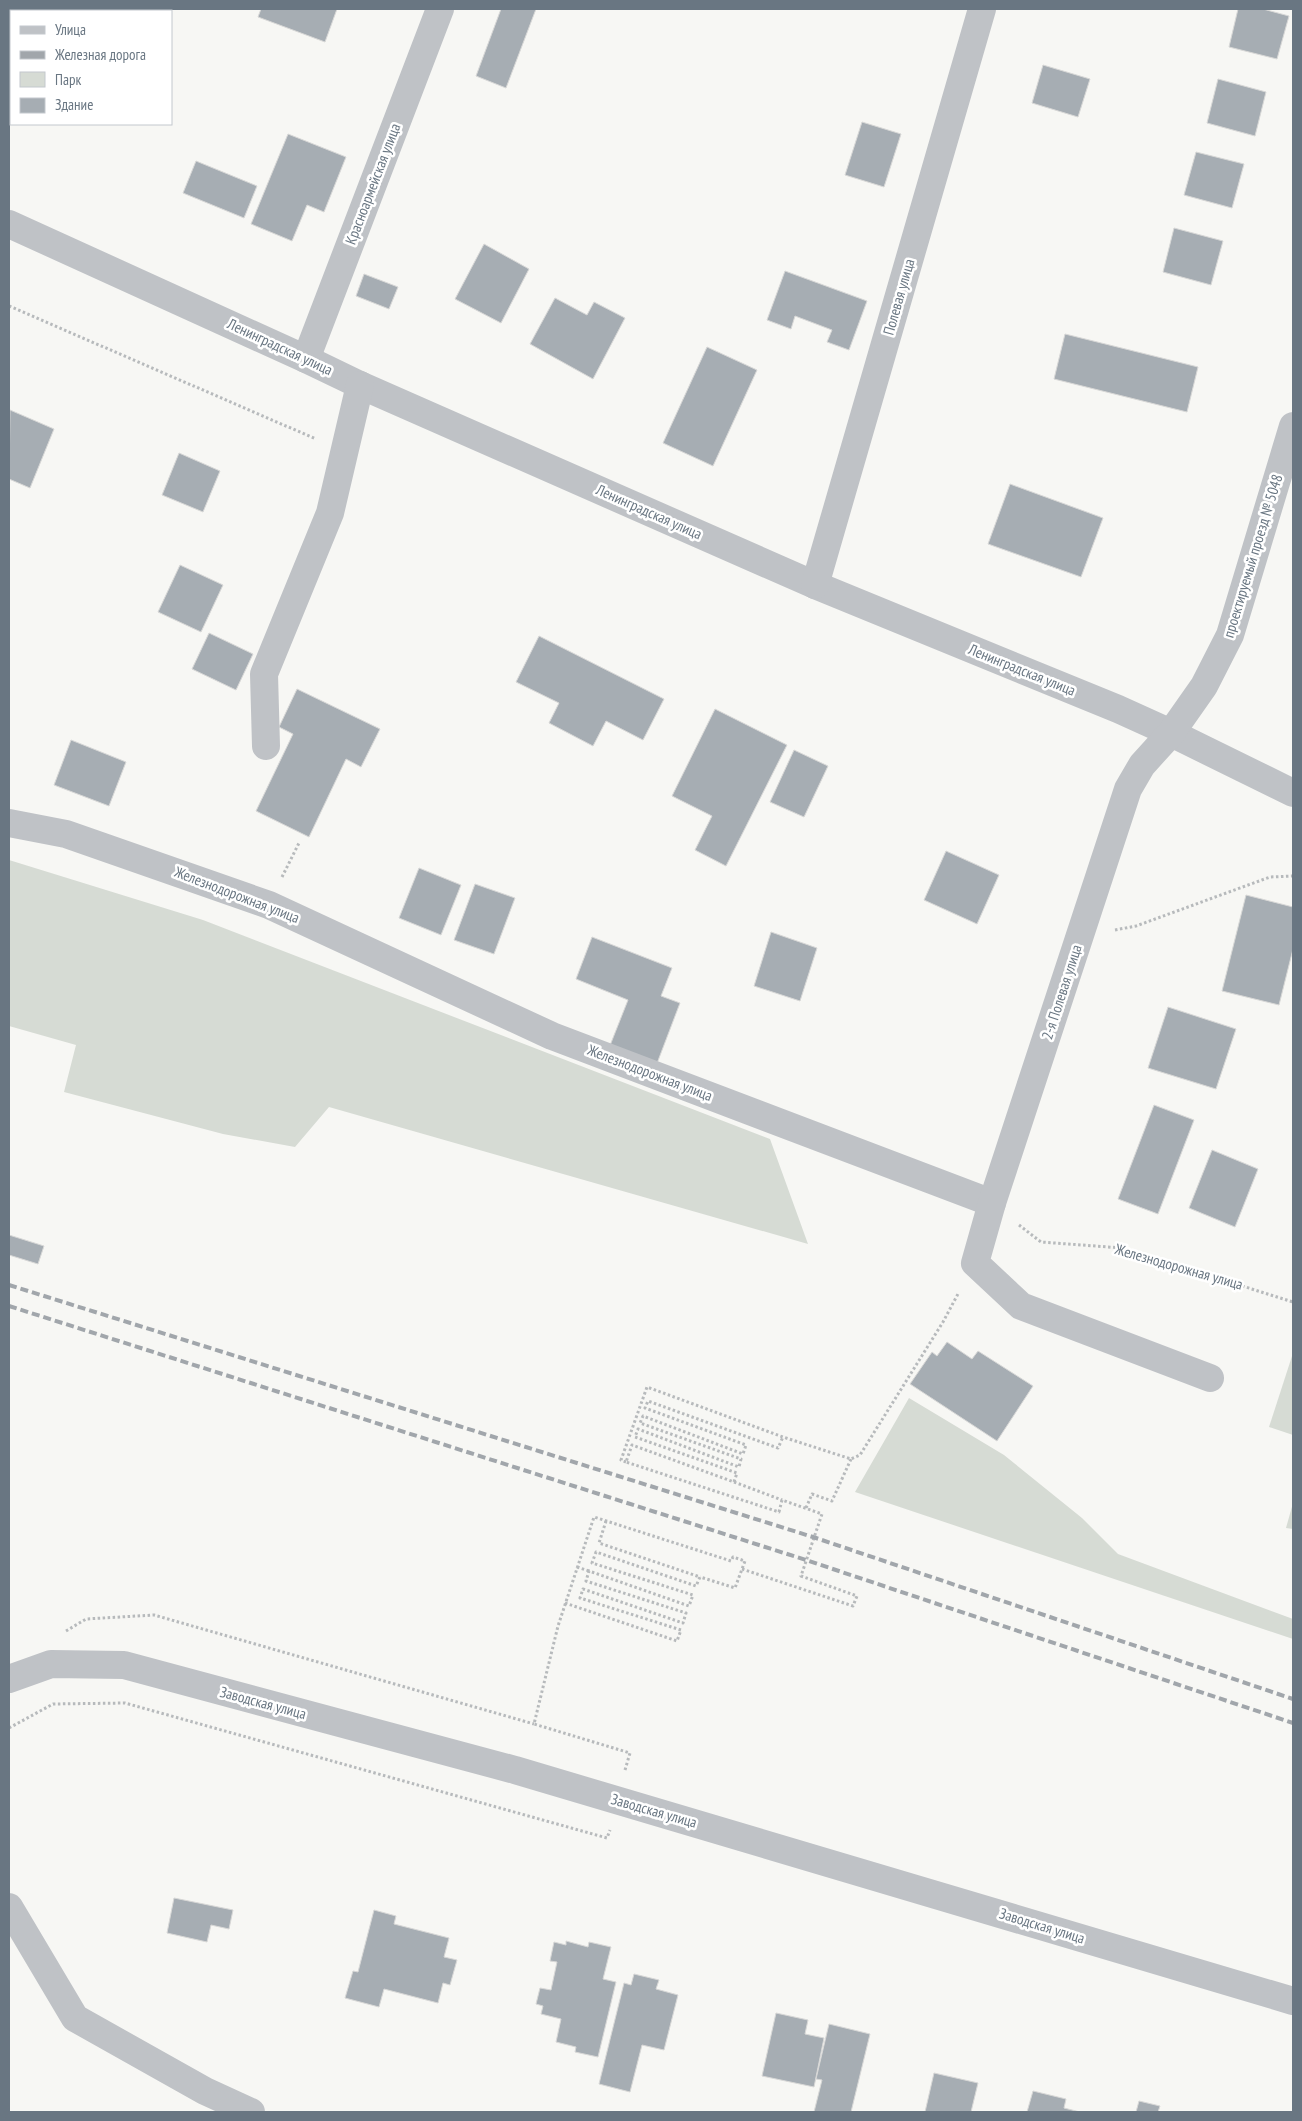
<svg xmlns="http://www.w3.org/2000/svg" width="1302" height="2121" viewBox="0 0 1302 2121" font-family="'PT Sans Narrow',sans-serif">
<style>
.green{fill:#d6dbd4}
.building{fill:#a6adb3;stroke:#d8d8d7}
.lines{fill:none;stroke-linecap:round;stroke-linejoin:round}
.path{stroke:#b7babc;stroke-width:3;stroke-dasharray:2.5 2.5;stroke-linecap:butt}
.minor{stroke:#bfc2c6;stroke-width:28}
.rail{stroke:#a1a6ab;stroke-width:4;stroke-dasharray:8 4;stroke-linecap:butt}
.labels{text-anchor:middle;stroke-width:5;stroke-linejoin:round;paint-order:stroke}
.street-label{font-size:15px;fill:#697682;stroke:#fff}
</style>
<rect width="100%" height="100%" fill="#f7f7f4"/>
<!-- green -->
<g class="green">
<polygon points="9,860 203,920 770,1139 808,1244 329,1107 295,1147 223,1134 64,1092 76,1045 9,1026"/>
<polygon points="1293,1353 1293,1435 1269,1427"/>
<polygon points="909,1398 1004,1455 1082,1518 1118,1554 1293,1619 1293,1639 855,1492"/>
<polygon points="1293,1503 1293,1529 1286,1528"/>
</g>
<!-- building -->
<g class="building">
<polygon points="75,9 107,9 113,11 74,11"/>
<polygon points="261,9 337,9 325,42 258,17"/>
<polygon points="501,9 536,9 506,88 476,76"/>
<polygon points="1238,9 1263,9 1289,16 1277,59 1229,47"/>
<polygon points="9,58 11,59 11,76 9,82"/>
<polygon points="1043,65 1090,79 1078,117 1032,103"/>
<polygon points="1218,79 1266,92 1255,136 1207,123"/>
<polygon points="862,122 901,134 884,187 845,175"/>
<polygon points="288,134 346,157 324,212 307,205 292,241 251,224"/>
<polygon points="1196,152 1244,164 1232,208 1184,195"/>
<polygon points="196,161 257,186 244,218 183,193"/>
<polygon points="1174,228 1223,241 1211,285 1163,272"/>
<polygon points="484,244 529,269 501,323 455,299"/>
<polygon points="785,271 867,301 849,350 827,342 832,330 795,316 791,329 767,320"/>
<polygon points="364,274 398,287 389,309 356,296"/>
<polygon points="555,298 587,315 594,302 625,318 593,379 530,344"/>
<polygon points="1065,334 1198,367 1187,412 1054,379"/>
<polygon points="707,347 757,370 713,466 663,443"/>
<polygon points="10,410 54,429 30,488 9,479"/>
<polygon points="179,453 220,471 203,512 162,495"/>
<polygon points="1010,484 1103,518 1081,577 988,544"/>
<polygon points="180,565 223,585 201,632 158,612"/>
<polygon points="209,633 253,654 236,690 192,669"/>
<polygon points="539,636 664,699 643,740 606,721 593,746 549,723 559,703 516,682"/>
<polygon points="297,689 380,729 361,767 346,759 309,837 256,811 293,734 279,727"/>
<polygon points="715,709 787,745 726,866 695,850 712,816 672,796"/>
<polygon points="71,740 126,762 109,806 54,785"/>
<polygon points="794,750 828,766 804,817 770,802"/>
<polygon points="946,851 999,875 977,924 924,900"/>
<polygon points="419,868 461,885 441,935 399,918"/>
<polygon points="475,884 515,898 494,954 454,940"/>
<polygon points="1246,895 1293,907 1293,949 1279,1005 1222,991"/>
<polygon points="771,932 817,948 800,1001 754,986"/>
<polygon points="592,937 672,968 661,996 680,1003 656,1066 609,1048 628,1000 576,979"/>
<polygon points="1168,1007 1236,1029 1216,1089 1148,1068"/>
<polygon points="1154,1105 1194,1120 1158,1214 1118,1199"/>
<polygon points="1212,1150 1258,1169 1235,1227 1189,1208"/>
<polygon points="9,1235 44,1246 38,1264 9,1255"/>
<polygon points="947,1342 972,1359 978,1351 1033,1386 997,1441 910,1384 932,1352 937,1356"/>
<polygon points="174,1898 233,1910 229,1929 211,1925 207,1942 167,1933"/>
<polygon points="374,1910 396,1916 394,1924 449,1938 444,1957 457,1960 450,1985 443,1983 438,2003 384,1989 379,2007 345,1998 353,1971 358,1972"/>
<polygon points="566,1941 588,1947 589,1942 611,1947 603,1979 616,1982 598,2057 575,2052 576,2047 556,2042 561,2019 541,2014 543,2006 536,2004 540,1988 551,1990 557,1962 550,1961 554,1942 566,1945"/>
<polygon points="634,1974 659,1980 656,1989 678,1995 664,2050 642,2045 630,2092 599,2084 624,1983 631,1985"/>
<polygon points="776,2013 808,2020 805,2034 824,2038 814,2087 762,2076"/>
<polygon points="829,2024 870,2034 851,2112 814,2112 822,2080 816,2079"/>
<polygon points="934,2073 978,2083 971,2112 925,2112"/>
<polygon points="1033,2091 1066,2099 1064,2108 1080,2112 1027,2112"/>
<polygon points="1139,2101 1160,2106 1158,2112 1136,2112"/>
</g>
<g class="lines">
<!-- path -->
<g class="path">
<polyline points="9,306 316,439"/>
<polyline points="282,877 299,843"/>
<polyline points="1115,930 1136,926 1270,877 1293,876"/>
<polyline points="1019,1225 1041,1242 1122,1248 1293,1302"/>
<polyline points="626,1462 621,1460 647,1387 783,1437 851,1459 860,1455 943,1322 959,1292"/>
<polyline points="734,1482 782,1500"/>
<polyline points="806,1508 812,1494 832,1501 851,1459"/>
<polyline points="577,1567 589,1571"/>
<polyline points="742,1569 853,1606 857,1596 801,1576 822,1514 782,1500 779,1512 626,1462 632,1445 734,1482 737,1473 635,1437 638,1429 739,1467 741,1459 640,1423 643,1416 743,1454 746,1445 645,1408 648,1401 778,1448 783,1437"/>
<polyline points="565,1603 677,1641 681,1630 580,1598 583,1589 683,1623 686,1613 586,1581 589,1571 689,1606 693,1595 592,1563 596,1552 696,1586 700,1577 599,1543 606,1521"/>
<polyline points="66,1631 86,1619 154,1615 534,1724"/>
<polyline points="9,1728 53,1704 125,1703 607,1838 610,1830"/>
<polyline points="625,1770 630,1753 534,1724 558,1626 594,1517 731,1561 733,1557 745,1561 735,1588 700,1577"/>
</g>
<!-- minor -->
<g class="minor">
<polyline points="9,224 306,359 360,385 815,585 1118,709 1171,733 1293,793"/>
<polyline points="306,359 440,9"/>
<polyline points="815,585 982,9"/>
<polyline points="266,746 264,674 330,513 360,385"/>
<polyline points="9,823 66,834 269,905 552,1036 992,1203"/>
<polyline points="1210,1378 1021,1306 975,1263 992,1203 1128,789 1142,765 1171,733 1204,686 1230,635 1293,426"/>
<polyline points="9,1679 51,1664 124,1665 515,1770 1293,2001"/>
<polyline points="9,1907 75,2018 205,2091 251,2112"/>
</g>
<!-- rail -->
<g class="rail">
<polyline points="9,1285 813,1537 1293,1699"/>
<polyline points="9,1306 806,1560 1293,1723"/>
</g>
</g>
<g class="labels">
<!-- street labels -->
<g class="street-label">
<text transform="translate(373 184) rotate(-69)" y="5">Красноармейская улица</text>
<text transform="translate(899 297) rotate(-74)" y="5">Полевая улица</text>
<text transform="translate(280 347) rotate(25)" y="5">Ленинградская улица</text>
<text transform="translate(649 512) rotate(24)" y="5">Ленинградская улица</text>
<text transform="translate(1253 556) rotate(-73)" y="5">проектируемый проезд № 5048</text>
<text transform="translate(1022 670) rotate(22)" y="5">Ленинградская улица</text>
<text transform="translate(237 895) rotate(21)" y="5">Железнодорожная улица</text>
<text transform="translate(1062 992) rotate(-72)" y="5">2-я Полевая улица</text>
<text transform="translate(650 1073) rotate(21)" y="5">Железнодорожная улица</text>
<text transform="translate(1179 1267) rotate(16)" y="5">Железнодорожная улица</text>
<text transform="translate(263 1703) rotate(15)" y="5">Заводская улица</text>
<text transform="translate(654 1811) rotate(16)" y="5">Заводская улица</text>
<text transform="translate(1042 1926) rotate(17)" y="5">Заводская улица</text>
</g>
</g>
<!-- border -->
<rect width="1302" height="2121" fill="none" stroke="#697682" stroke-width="20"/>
<!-- legend -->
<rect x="10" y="10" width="162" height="115" fill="#ffffff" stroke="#c3c8cd"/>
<rect x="20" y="26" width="25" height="8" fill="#bfc2c6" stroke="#c3c8cd"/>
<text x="55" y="35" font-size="15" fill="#697682">Улица</text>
<rect x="20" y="51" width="25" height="8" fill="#a1a6ab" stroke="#c3c8cd"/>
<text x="55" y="60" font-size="15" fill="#697682">Железная дорога</text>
<rect x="20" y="72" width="25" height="15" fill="#d6dbd4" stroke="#c3c8cd"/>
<text x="55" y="85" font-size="15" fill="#697682">Парк</text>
<rect x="20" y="98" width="25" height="15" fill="#a6adb3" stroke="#c3c8cd"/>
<text x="55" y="110" font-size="15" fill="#697682">Здание</text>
</svg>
